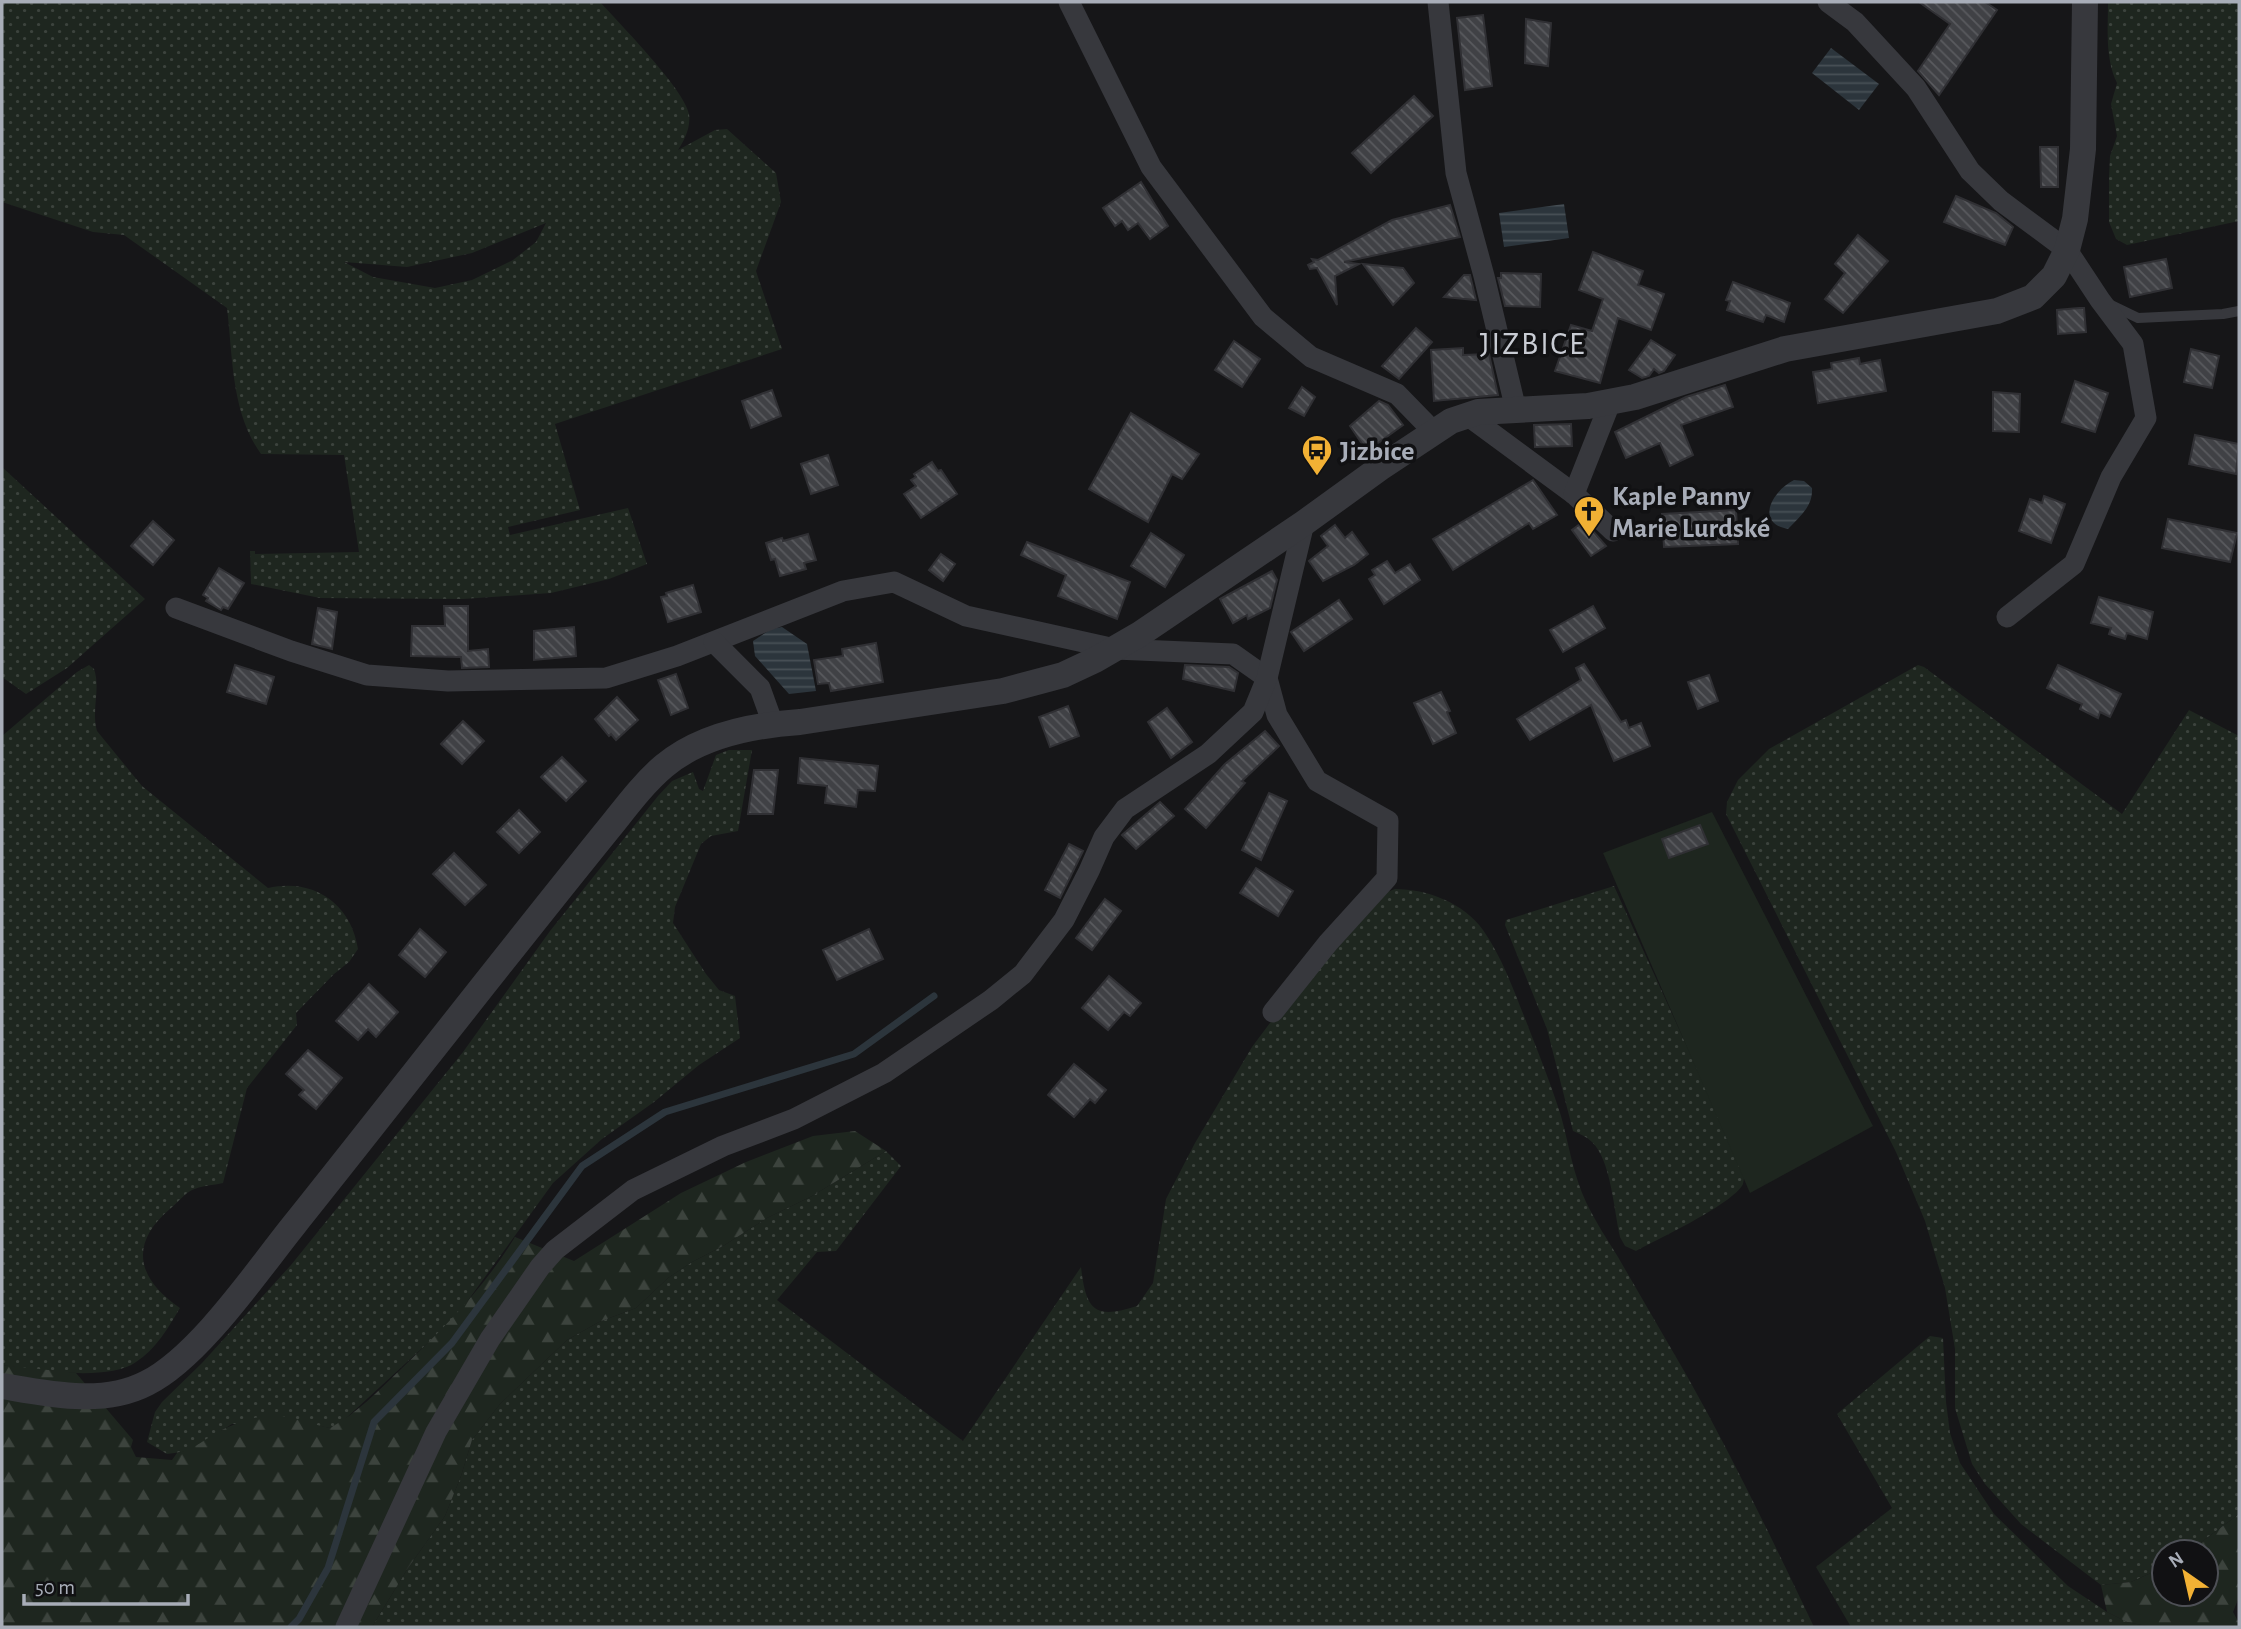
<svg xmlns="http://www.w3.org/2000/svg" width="2241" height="1629" viewBox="0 0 2241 1629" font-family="'Alegreya Sans',sans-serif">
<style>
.grass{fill:url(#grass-dots);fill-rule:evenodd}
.forest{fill:url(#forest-firs)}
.park{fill:#1e261f}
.water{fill:url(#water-rules)}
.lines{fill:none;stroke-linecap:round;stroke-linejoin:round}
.stream{stroke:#2c353c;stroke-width:7}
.building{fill:url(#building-back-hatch);stroke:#303034;stroke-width:2}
.service{stroke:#37383d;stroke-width:10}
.minor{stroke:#37383d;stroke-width:21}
.tertiary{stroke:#37383d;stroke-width:26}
.labels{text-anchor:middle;stroke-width:7;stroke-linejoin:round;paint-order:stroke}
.poi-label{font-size:28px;font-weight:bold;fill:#a8adb8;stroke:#111113;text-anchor:start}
.quarter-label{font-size:32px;letter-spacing:2px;fill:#c9ccd4;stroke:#111113}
</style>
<defs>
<pattern id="grass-dots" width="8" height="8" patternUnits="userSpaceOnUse" patternTransform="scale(1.75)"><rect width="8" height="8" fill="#1e261f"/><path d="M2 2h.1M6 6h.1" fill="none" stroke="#3c433d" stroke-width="1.8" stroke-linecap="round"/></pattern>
<pattern id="forest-firs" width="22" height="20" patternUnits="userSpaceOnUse" patternTransform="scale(1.75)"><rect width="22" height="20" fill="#1e261f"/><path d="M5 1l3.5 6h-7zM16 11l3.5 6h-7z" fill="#3c433d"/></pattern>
<pattern id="water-rules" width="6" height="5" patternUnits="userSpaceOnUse" patternTransform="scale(1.75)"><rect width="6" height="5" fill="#2c353c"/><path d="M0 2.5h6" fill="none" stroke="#485056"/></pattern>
<pattern id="building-back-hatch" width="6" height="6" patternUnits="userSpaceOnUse" patternTransform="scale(1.75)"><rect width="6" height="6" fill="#404145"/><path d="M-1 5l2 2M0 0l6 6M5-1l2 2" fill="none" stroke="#595a5e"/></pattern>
</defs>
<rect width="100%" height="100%" fill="#161618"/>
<!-- grass -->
<g class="grass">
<path d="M2,2h598c19,21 85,88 89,112 2,12 -4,26 -11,36l37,-20 12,-1 49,44 5,29 -25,69 26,78 -227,75 25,86 -72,17 2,8 118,-27 19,56 -38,15 -58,14 -88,6 -143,-1 -69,-14 -1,-33h5v3l104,-2 -15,-97 -83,-1c-30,-42 -28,-96 -34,-146l-103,-73 -31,-3 -91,-30zM546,223l-10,19 -23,18 -41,20 -37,8 -62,-11 -29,-15 63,5 65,-14z"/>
<path d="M2108,2h131v219l-112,24 -11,-6 -7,-17v-46l1,-20 7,-20 -6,-32 6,-21c-12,-25 -9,-54 -9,-81z"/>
<polygon points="2,467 145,599 67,668 26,694 2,677"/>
<path d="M89,665l5,4c7,20 -3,41 3,62l45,55 126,102c45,-10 83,15 90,61l-9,13 -15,12 -38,39 1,12 -50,63 -24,95c-9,2 -23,3 -31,7 -8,4 -15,13 -21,18 -42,35 -35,70 9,100 -12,20 -24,41 -44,54 -28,20 -101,8 -134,3v-629l75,-64z"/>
<polygon points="1918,665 1924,667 2122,814 2189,710 2239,736 2239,1514 2188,1552 2164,1552 2164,1567 2131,1582 2101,1585 2021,1524 1985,1484 1972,1464 1955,1408 1955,1349 1945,1288 1925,1221 1896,1152 1726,814 1727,802 1738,780 1769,749"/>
<polygon points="729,750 752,750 738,831 711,836 701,844 675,907 673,923 706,974 719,990 735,996 740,1038 699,1065 654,1102 602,1139 553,1183 456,1317 343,1421 330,1428 309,1424 232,1424 189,1451 167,1454 147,1442 155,1412 162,1402 202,1363 291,1265 463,1052 550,931 658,796 672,781 693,772 699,789 703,791 716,755"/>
<path d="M1614,886l131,288c0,0 -2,10 -2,10 -10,20 -85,55 -107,67l-11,-5 -5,-9c-6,-26 -9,-77 -28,-95 -5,-5 -12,-8 -19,-11l-26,-102 -42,-104 1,-5z"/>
<path d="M1395,889c32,0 69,14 88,41 19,27 31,61 43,91 12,31 25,63 35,95 8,29 12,58 25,86 9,19 21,37 32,55 23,40 46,79 69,119 46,82 87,167 127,251h-1442l36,-59 37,-52 16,-40 11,-36 28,-36 67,-64 32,-18 37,-14 32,-30 24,-16 31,-16 44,-28 45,-22 74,-45 15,15 -65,85 -19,1 -40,48 186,141 118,-174c5,43 13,53 56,39l16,-23 13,-84 29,-56 57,-96 63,-84 60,-66z"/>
<polygon points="1930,1336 1943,1338 1946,1402 1950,1433 1960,1463 1994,1514 2068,1586 2107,1612 2127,1622 2152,1627 2203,1627 1851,1627 1816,1567 1892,1508 1837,1414"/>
</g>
<!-- forest -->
<g class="forest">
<path d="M855,1131l31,20 -74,45 -45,22 -44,28 -31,16 -24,16 -32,30 -37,14 -32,18 -67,64 -28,36 -11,36 -16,40 -37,52 -36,59h-370v-262l74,8 57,67 -2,7 5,10 36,3 5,-7c17,-3 27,-14 43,-22 17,-9 42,-18 62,-15 16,3 32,9 48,12 26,-14 48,-37 70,-58 43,-41 84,-82 115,-133l59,24 107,-68 65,-31 67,-26z"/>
<polygon points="2239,1514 2239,1597 2233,1612 2239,1623 2239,1627 2152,1627 2127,1622 2107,1612 2101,1585 2131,1582 2164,1567 2164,1594 2206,1594 2206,1552 2188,1552"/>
</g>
<!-- park -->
<polygon class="park" points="1712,812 1873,1126 1750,1193 1603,853"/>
<!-- water -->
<g class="water">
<polygon points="1831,48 1879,84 1859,110 1812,73"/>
<polygon points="1564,204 1569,238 1504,247 1499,213"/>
<path d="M1794,480l10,1 8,7c1,19 -12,28 -24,41 -34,-6 -15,-39 6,-49z"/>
<polygon points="782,627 807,644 816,691 789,694 755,656 753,641 771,629"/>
</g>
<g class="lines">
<!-- stream -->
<polyline class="stream" points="291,1627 299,1619 328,1568 374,1422 452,1343 582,1166 665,1112 854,1054 934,996"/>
</g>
<!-- building -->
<g class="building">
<polygon points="1919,2 1985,2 1997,10 1939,95 1918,71 1950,24"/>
<polygon points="1483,15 1492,86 1465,90 1457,18"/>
<polygon points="1526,19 1551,23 1548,66 1525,63"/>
<polygon points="1414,96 1433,116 1371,173 1352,153"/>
<polygon points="2040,147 2058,147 2058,187 2041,187"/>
<polygon points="1141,182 1168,226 1150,239 1138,223 1128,230 1122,221 1115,226 1103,208"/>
<polygon points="1956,196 1996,213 2013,227 2005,245 1944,222"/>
<polygon points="1450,205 1460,237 1344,262 1359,264 1335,276 1337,305 1317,268 1310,269 1308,265 1314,262 1312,259 1318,260 1392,220"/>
<polygon points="1858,235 1888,261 1843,313 1825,299 1845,273 1835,264"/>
<polygon points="1593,252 1643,271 1638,285 1664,294 1651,330 1618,318 1600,383 1555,371 1571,325 1592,331 1603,299 1579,290"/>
<polygon points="2166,259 2172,288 2130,297 2124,267"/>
<polygon points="1363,264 1403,268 1414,283 1393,305"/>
<polygon points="1501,273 1541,274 1540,307 1505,306 1498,278 1501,278"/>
<polygon points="1464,275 1470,275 1476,300 1444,297"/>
<polygon points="1733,282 1790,303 1784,322 1766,315 1763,322 1727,310 1730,301 1726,300"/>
<polygon points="2079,308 2084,308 2086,332 2058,334 2057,310"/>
<polygon points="1416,328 1432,342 1399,379 1382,366"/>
<polygon points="1651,340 1675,355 1664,371 1659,373 1654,369 1649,376 1642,378 1629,370"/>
<polygon points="1234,341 1260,359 1242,387 1215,370"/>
<polygon points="1463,348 1463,355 1489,354 1498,395 1434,401 1431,350"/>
<polygon points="2191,349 2219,356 2212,388 2184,382"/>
<polygon points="1859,358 1860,364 1880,360 1886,391 1818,403 1813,372 1832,369 1831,363"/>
<polygon points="2075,381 2108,393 2095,432 2062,422"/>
<polygon points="1725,385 1733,407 1681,425 1693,455 1670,466 1660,443 1626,458 1615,432 1686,397"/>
<polygon points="1302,387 1315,397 1304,416 1289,408"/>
<polygon points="772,390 781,416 751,428 742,401"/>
<polygon points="1993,392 2020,394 2019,432 1993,431"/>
<polygon points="1379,401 1388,405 1403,425 1367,451 1350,426"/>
<polygon points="1131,413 1199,454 1182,479 1172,474 1148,522 1089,489"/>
<polygon points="1571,424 1572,446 1535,447 1534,425"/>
<polygon points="2195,435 2239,444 2236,474 2189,464"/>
<polygon points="828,455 838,485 811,494 801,464"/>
<polygon points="932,462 938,471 941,470 957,494 921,518 904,494 916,486 911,480 916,477 914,474"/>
<polygon points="1533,480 1557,515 1533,529 1529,523 1453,570 1433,539"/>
<polygon points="2044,496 2065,504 2051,543 2019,531 2030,499 2042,503"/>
<polygon points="1736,510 1738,544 1664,547 1662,514"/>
<polygon points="2168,519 2237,533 2230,562 2162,548"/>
<polygon points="153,521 174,540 153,565 131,546"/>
<polygon points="1584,521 1606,546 1591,556 1572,530"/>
<polygon points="1335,525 1345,538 1352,532 1368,554 1354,565 1323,581 1309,561 1328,546 1321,536"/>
<polygon points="1151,533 1184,555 1165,587 1131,566"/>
<polygon points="808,534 816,560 804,563 806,569 780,576 775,559 771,560 766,543 782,538 783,541"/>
<polygon points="1027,542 1130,582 1117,619 1058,596 1066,575 1021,555"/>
<polygon points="941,554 955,564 943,581 929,570"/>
<polygon points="1387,561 1395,573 1410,564 1420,580 1384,604 1369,579 1375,575 1372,570"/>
<polygon points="219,568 244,583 228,609 223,607 221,610 206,601 208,598 203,595"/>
<polygon points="1272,571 1277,580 1270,608 1248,619 1247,615 1233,623 1220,599"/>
<polygon points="693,585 701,612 668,622 661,597 667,596 666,593"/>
<polygon points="2099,597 2153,612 2147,639 2127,633 2125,639 2109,634 2111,628 2091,623"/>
<polygon points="1339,600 1352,619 1304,651 1291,632"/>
<polygon points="444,606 468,606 468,651 488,649 489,667 462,668 461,657 411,656 412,626 445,626"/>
<polygon points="1593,606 1605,628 1563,652 1550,630"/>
<polygon points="318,608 337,612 332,649 312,644"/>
<polygon points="574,627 576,656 534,660 534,631"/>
<polygon points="876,643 883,682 831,691 829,683 818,684 814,660 843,656 842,649"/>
<polygon points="1584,664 1621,722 1626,720 1629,728 1641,723 1650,746 1614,761 1591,705 1530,740 1517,719 1581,680 1576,668"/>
<polygon points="235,665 274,677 266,704 227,692"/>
<polygon points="1185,665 1229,667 1238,673 1234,691 1183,679"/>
<polygon points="2058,665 2121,694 2110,717 2100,712 2098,718 2080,709 2082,704 2047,688"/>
<polygon points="676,674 688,708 671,715 658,680"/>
<polygon points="1709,675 1718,701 1698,709 1688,682"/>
<polygon points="1441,692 1450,711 1447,712 1456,733 1433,744 1414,703"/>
<polygon points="617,697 638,720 616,740 611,734 609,736 595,719"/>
<polygon points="1068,706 1079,736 1050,747 1039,717"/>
<polygon points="1167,708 1192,742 1171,758 1148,722"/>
<polygon points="463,721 484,741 462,764 441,744"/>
<polygon points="1265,731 1279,746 1242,781 1245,783 1206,828 1185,809 1225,764"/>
<polygon points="562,757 586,781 566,801 541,777"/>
<polygon points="800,758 878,766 875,791 858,790 856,807 825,803 827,786 798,783"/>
<polygon points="754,770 778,770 773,814 748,814"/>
<polygon points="1269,793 1287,801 1261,860 1242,850"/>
<polygon points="1160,802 1174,816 1136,849 1122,835"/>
<polygon points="519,810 540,832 519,853 497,832"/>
<polygon points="1700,825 1708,844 1669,858 1662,839"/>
<polygon points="1069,844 1083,851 1060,898 1045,890"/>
<polygon points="454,853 486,885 465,905 433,874"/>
<polygon points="1256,868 1293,891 1278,916 1240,893"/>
<polygon points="1105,899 1121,911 1092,950 1076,938"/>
<polygon points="420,929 446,952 425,977 399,955"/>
<polygon points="869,929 883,959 837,980 823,950"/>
<polygon points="1109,976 1141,1003 1130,1016 1124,1012 1108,1030 1082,1008"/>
<polygon points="369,984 398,1012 376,1037 368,1029 358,1040 336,1021"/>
<polygon points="308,1050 342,1078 316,1109 299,1095 304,1090 286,1074"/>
<polygon points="1074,1064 1106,1090 1095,1103 1090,1099 1074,1117 1048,1095"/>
</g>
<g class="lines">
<!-- service -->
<polyline class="service" points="2109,304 2138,318 2223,314 2239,311"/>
<!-- minor -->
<g class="minor">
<polyline points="1069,2 1151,167 1263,317 1311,357 1397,394 1433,431"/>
<polyline points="1438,2 1456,173 1484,276 1516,410"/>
<polyline points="1828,2 1855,22 1916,88 1970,171 2001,201 2067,250 2100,300 2133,344 2146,418 2111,477 2074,564 2007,617"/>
<polyline points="1467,415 1574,494 1613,531"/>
<polyline points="1574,494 1610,403"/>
<polyline points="176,608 291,651 367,675 448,681 606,678 677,656 843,591 894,582 966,616 1115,649 1233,654 1267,678 1277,715 1317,781 1388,821 1387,878 1328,943 1273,1012"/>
<polyline points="714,642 760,688 773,724"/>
<polyline points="346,1627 436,1432 490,1339 540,1267 555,1250 633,1190 723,1146 794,1119 884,1073 991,1000 1023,974 1064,920 1089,871 1104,837 1125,809 1208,754 1253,712 1267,678 1304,523"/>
</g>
<!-- tertiary -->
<path class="tertiary" d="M2,1386c47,8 101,20 145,-3 52,-26 110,-112 147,-158 107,-134 212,-270 320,-403 15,-19 31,-40 50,-56 37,-31 90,-41 136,-44l203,-31 60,-16 32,-15 45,-26 164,-111 76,-55 71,-47 27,-9 110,-6 47,-9 150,-48 212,-38 36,-14 21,-21 13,-26 8,-31 8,-70 2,-147"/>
</g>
<!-- icons -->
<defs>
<g id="bus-pin" transform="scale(1.575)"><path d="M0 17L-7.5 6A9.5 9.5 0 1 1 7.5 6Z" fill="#f2b134" stroke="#111113"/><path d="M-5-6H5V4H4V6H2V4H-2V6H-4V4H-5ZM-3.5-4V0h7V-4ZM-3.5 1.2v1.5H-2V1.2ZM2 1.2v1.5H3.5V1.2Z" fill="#111"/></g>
<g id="church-pin" transform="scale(1.575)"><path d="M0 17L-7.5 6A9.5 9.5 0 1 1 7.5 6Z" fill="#f2b134" stroke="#111113"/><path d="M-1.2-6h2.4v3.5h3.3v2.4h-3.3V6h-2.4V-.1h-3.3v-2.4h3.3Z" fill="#111"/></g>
</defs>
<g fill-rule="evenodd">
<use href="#bus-pin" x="1317" y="450"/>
<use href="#church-pin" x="1589" y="511"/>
</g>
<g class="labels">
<!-- poi labels -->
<g class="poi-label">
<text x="1340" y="460">Jizbice</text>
<text x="1612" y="505">Kaple Panny<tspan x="1612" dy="32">Marie Lurdské</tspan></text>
</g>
<!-- quarter labels -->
<g class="quarter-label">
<text x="1533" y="354">JIZBICE</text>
</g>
</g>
<!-- border -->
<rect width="2241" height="1629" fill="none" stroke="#a8adb8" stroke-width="7"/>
<!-- north arrow -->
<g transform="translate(2185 1573) rotate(326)"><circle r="33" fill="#111113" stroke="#4d4f55" stroke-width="2"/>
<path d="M0-5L12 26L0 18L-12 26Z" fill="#f2b134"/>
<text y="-10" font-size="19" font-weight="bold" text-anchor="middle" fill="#a8adb8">N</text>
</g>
<!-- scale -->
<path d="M24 1594v10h164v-10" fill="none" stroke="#a8adb8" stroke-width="3.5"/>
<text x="35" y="1594" font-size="21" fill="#a8adb8" stroke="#111113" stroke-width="5" paint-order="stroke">50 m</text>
</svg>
